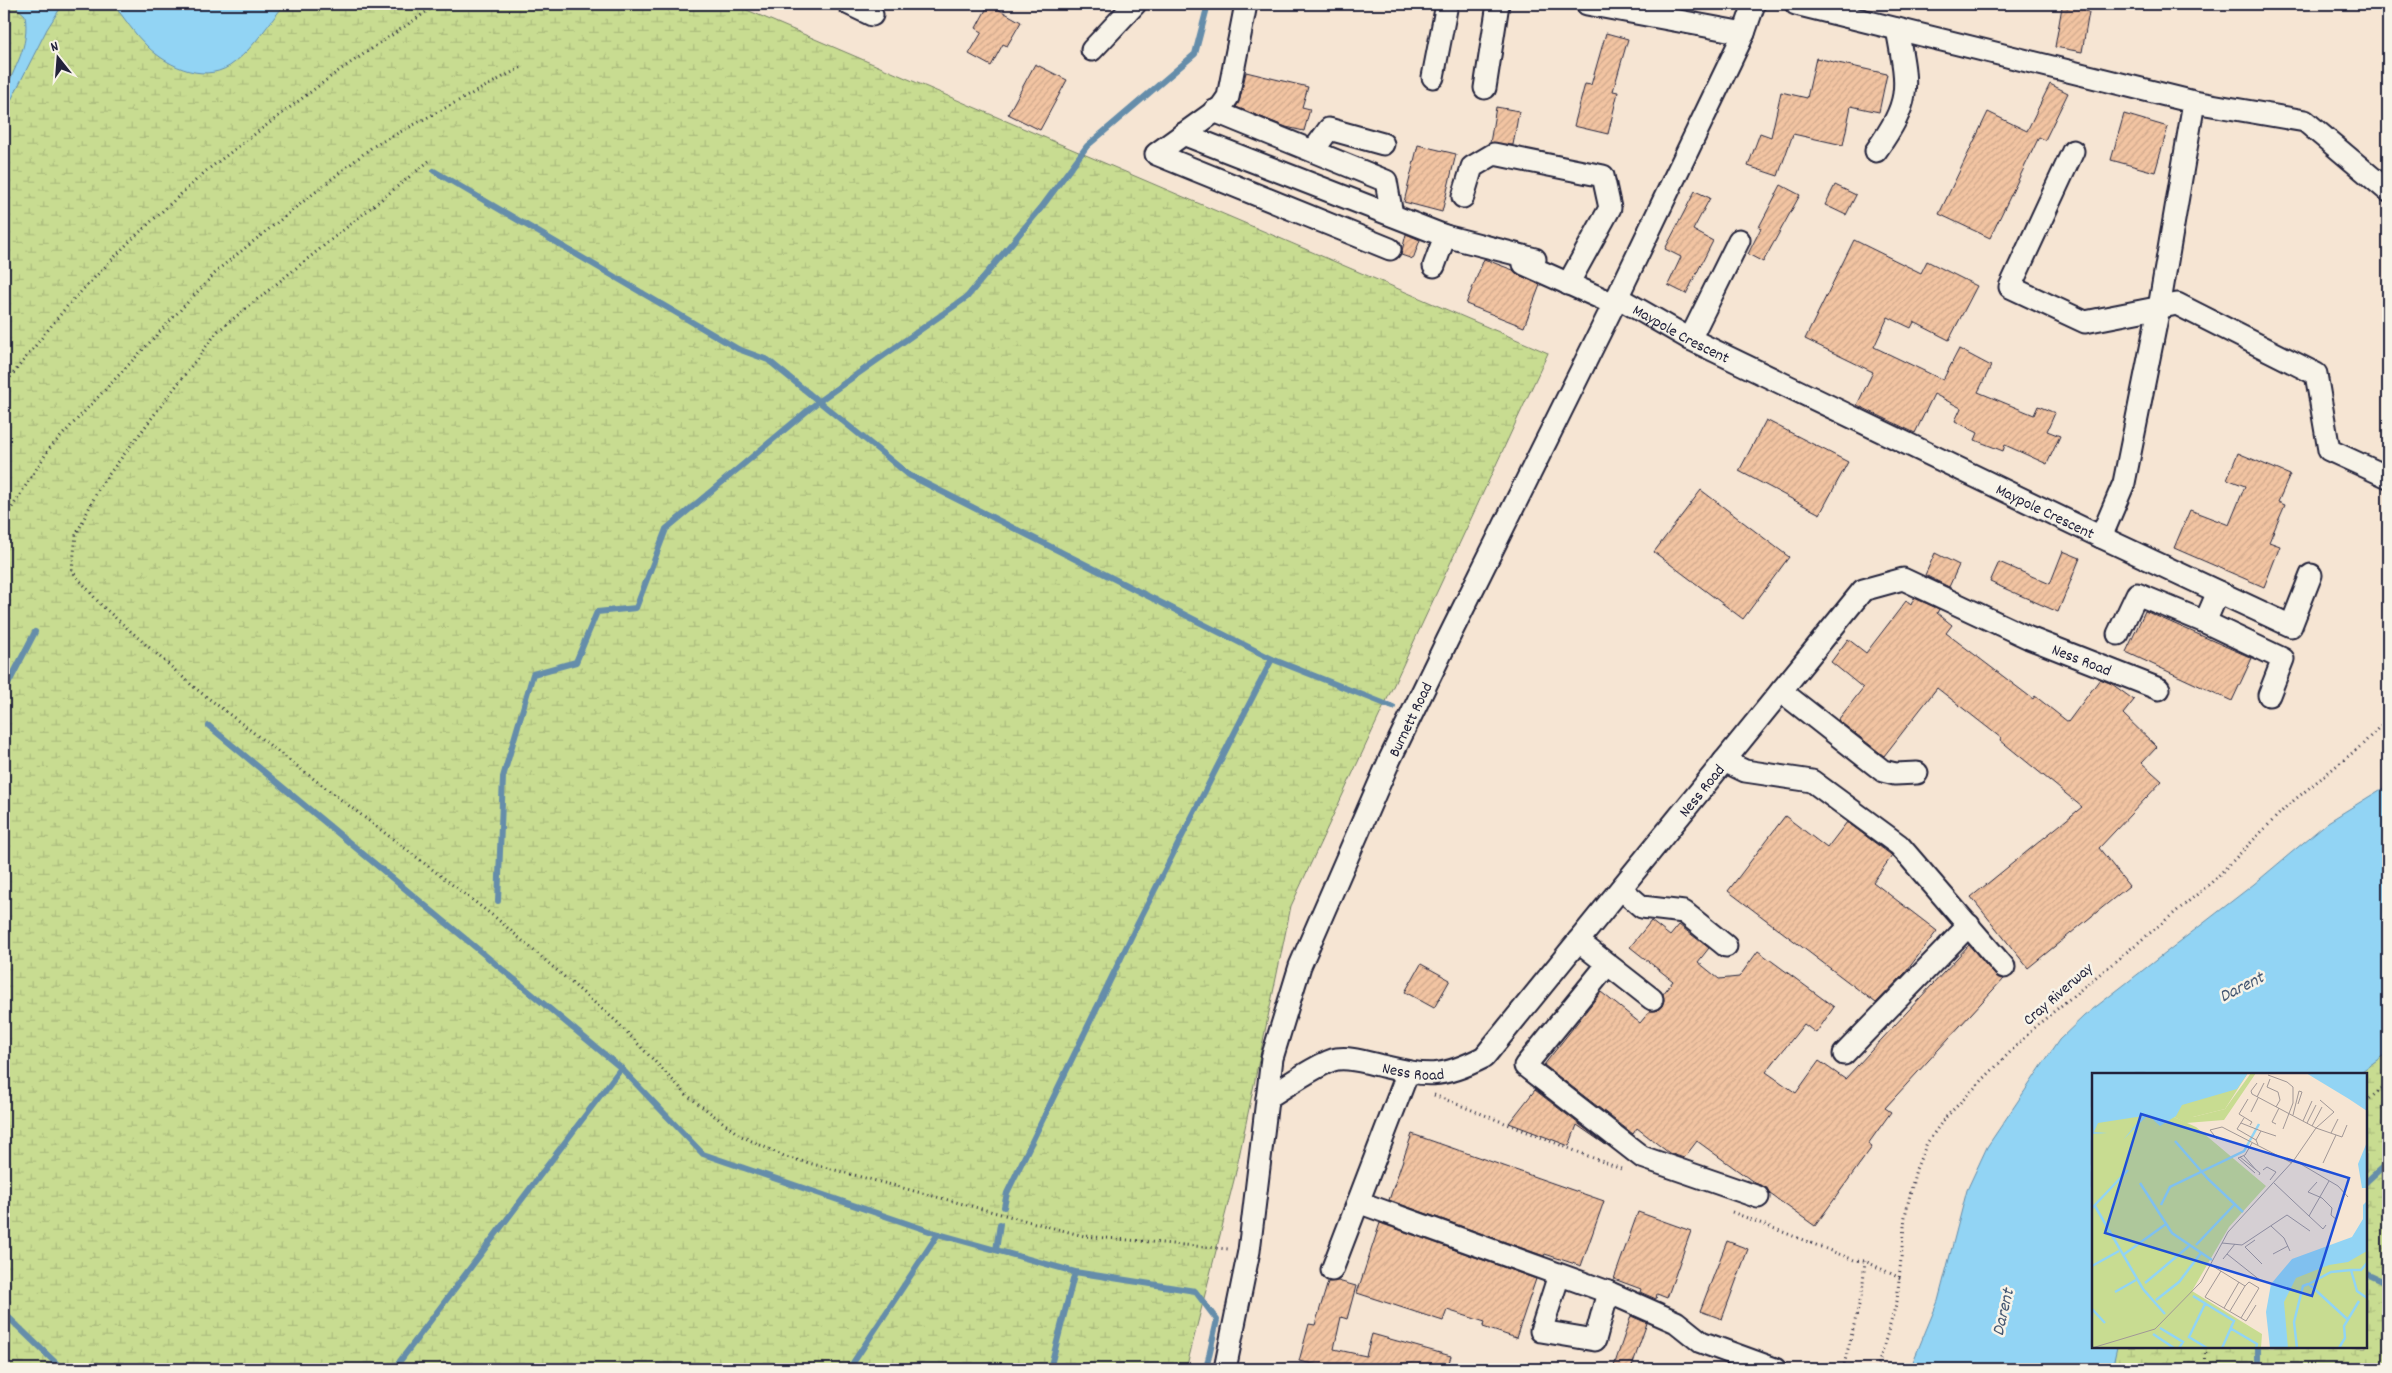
<svg xmlns="http://www.w3.org/2000/svg" width="2392" height="1373" viewBox="0 0 2392 1373" font-family="Dekko,sans-serif">
<style>
.wetland{fill:url(#wetland-marsh);stroke:#757f66}
.water{fill:#92d4f4;stroke:#658daa}
.lines{fill:none;stroke-linecap:round;stroke-linejoin:round}
.stream{stroke:#658daa;stroke-width:6}
.building{fill:url(#building-hatch);stroke:#22223b}
.minor-casing{stroke:#22223b;stroke-width:25}
.path{stroke:#22223b;stroke-width:3;stroke-dasharray:1 4;stroke-linecap:butt}
.minor{stroke:#f7f3e8;stroke-width:21}
.labels{text-anchor:middle;stroke-width:5;stroke-linejoin:round;paint-order:stroke}
.street-label{font-size:16px;fill:#22223b;stroke:#f7f3e8}
.water-label{font-size:18px;font-style:italic;fill:#445772;stroke:#f7f3e8}
.inset-river{fill:none;stroke:#92d4f4;stroke-width:2.5}
.inset-road{fill:none;stroke:#a19796;stroke-width:1}
.view{fill:#1d4ed8;fill-opacity:0.15;stroke:#1d4ed8;stroke-width:2.5}
.inset-edge{fill:none;stroke:#22223b;stroke-width:2.5}
</style>
<defs>
<pattern id="wetland-marsh" width="20" height="14" patternUnits="userSpaceOnUse" patternTransform="scale(1.25)"><rect width="20" height="14" fill="#c8dc91"/><path d="M1 5h8M5 5V1M11 12h8M15 12V8" fill="none" stroke="#acbc7e"/></pattern>
<pattern id="building-hatch" width="6" height="6" patternUnits="userSpaceOnUse" patternTransform="scale(1.25)"><rect width="6" height="6" fill="#f2c4a2"/><path d="M-1 1l2-2M0 6l6-6M5 7l2-2" fill="none" stroke="#cfa88c"/></pattern>
</defs>
<rect width="100%" height="100%" fill="#f6e5d3"/>
<filter id="ink" filterUnits="userSpaceOnUse"><feTurbulence type="fractalNoise" baseFrequency=".02" numOctaves="2"/><feDisplacementMap in="SourceGraphic" scale="10" xChannelSelector="R" yChannelSelector="G"/><feConvolveMatrix kernelMatrix="1 2 1 2 8 2 1 2 1" color-interpolation-filters="sRGB"/></filter>
<g filter="url(#ink)">
<!-- wetland -->
<g class="wetland">
<polygon points="4,4 733,4 1548,353 1291,906 1235,1176 1186,1369 4,1369"/>
<polygon points="2388,976 2388,1369 2020,1369 2093,1347 2366,1347 2366,1074 2245,1074"/>
</g>
<!-- water -->
<g class="water">
<path d="M4,4h59l-16,25 -43,85c0,-6 -1,-14 0,-19 10,-29 26,-47 21,-80l-9,-8 -12,2z"/>
<path d="M113,4h172c-16,19 -30,42 -50,58 -27,23 -66,6 -88,-16 -13,-12 -23,-29 -34,-42z"/>
<polygon points="2388,785 2388,1052 2358,1074 2093,1074 2093,1347 2117,1347 2112,1369 1910,1369 1938,1301 1967,1190 1987,1147 2059,1040 2084,1016 2254,884 2328,822"/>
</g>
<g class="lines">
<!-- stream -->
<g class="stream">
<polyline points="434,171 738,349 768,360 909,475 1272,659 1393,707"/>
<polyline points="4,692 35,632"/>
<polyline points="209,726 621,1068 703,1154 938,1234 1075,1272 1195,1291 1217,1320 1206,1369"/>
<polyline points="498,901 503,777 533,674 576,662 597,612 636,608 666,529 819,401 967,297 1041,208 1087,146 1195,54 1208,4"/>
<polyline points="2366,1182 2388,1162"/>
<polyline points="1004,1207 1007,1193 1137,925 1272,659"/>
<polyline points="996,1250 1000,1224"/>
<polyline points="2366,1274 2388,1284"/>
<polyline points="4,1313 62,1369"/>
<polyline points="2258,1347 2258,1369"/>
<polyline points="394,1369 621,1068"/>
<polyline points="849,1369 938,1234"/>
<polyline points="1050,1369 1075,1272"/>
</g>
</g>
<!-- building -->
<g class="building">
<polygon points="989,4 1021,22 1007,46 1003,44 991,66 969,54 982,32 976,28"/>
<polygon points="2069,4 2087,4 2085,11 2089,12 2082,52 2055,47 2062,7 2068,8"/>
<polygon points="1606,33 1628,39 1613,91 1618,92 1608,134 1574,126 1585,84 1591,85"/>
<polygon points="1816,58 1887,74 1879,112 1851,106 1843,145 1793,134 1778,176 1748,166 1760,133 1771,137 1781,92 1807,98"/>
<polygon points="1035,64 1067,80 1040,130 1008,114"/>
<polygon points="1246,72 1308,87 1302,107 1310,109 1304,131 1286,127 1236,107 1240,99"/>
<polygon points="2050,84 2068,93 2045,140 2039,137 1990,238 1939,214 1988,112 2027,131"/>
<polygon points="1496,107 1519,111 1513,145 1490,143"/>
<polygon points="2124,114 2168,127 2155,172 2111,160"/>
<polygon points="1418,145 1456,154 1442,212 1404,202"/>
<polygon points="1781,185 1800,195 1763,262 1748,254 1761,228 1759,227"/>
<polygon points="1835,185 1856,195 1846,215 1825,205"/>
<polygon points="1695,191 1710,198 1693,230 1713,241 1686,294 1668,285 1681,257 1665,249"/>
<polygon points="1406,234 1420,240 1413,259 1401,255"/>
<polygon points="1854,240 1921,273 1927,261 1977,286 1949,340 1914,322 1911,328 1888,317 1874,347 1943,380 1959,349 1991,366 1978,392 2034,415 2038,406 2055,413 2047,431 2060,436 2047,464 2005,445 2003,451 1975,440 1978,433 1955,421 1961,408 1934,394 1915,433 1857,405 1873,372 1805,339"/>
<polygon points="1484,259 1513,270 1519,275 1540,285 1524,327 1466,304"/>
<polygon points="1766,420 1848,462 1820,514 1739,471"/>
<polygon points="2238,453 2290,475 2278,502 2285,505 2269,542 2280,546 2264,587 2174,548 2190,510 2229,525 2245,486 2227,479"/>
<polygon points="1701,490 1789,557 1743,619 1654,552"/>
<polygon points="2063,551 2080,558 2058,612 1990,582 1999,562 2050,584"/>
<polygon points="1935,553 1959,565 1949,587 1925,575"/>
<polygon points="1914,598 1939,609 1937,613 1952,625 1946,633 2033,699 2035,696 2068,722 2100,679 2112,684 2134,700 2123,714 2157,747 2142,763 2162,781 2099,848 2129,886 2028,968 1971,897 2082,807 2000,740 2001,738 1937,688 1884,756 1838,720 1863,688 1831,662 1848,639 1866,653 1906,601 1911,605"/>
<polygon points="2145,611 2252,658 2232,701 2126,652"/>
<polygon points="1785,816 1827,848 1847,822 1890,854 1892,856 1873,882 1937,931 1905,973 1876,1003 1728,891"/>
<polygon points="1651,921 1670,936 1679,925 1709,948 1698,962 1719,979 1739,977 1758,951 1834,1007 1816,1033 1804,1024 1766,1072 1796,1093 1819,1061 1845,1079 1969,945 1995,975 2003,979 1885,1108 1891,1112 1868,1144 1872,1147 1815,1226 1770,1194 1767,1188 1755,1183 1697,1141 1684,1158 1669,1153 1637,1128 1633,1134 1544,1065 1601,992 1640,1023 1650,1011 1656,1011 1662,1006 1664,1000 1663,994 1673,981 1630,947"/>
<polygon points="1421,964 1450,980 1434,1008 1405,992"/>
<polygon points="1535,1090 1606,1145 1577,1125 1569,1146 1509,1123"/>
<polygon points="1412,1134 1604,1201 1581,1266 1545,1254 1544,1256 1389,1200"/>
<polygon points="1638,1212 1691,1231 1667,1298 1657,1294 1656,1299 1640,1292 1641,1289 1614,1279"/>
<polygon points="1380,1223 1536,1279 1516,1338 1483,1327 1485,1322 1447,1310 1443,1321 1357,1293"/>
<polygon points="1727,1241 1748,1249 1722,1319 1700,1311"/>
<polygon points="1338,1281 1356,1286 1347,1319 1341,1317 1334,1349 1366,1356 1372,1334 1451,1356 1447,1369 1335,1369 1299,1361 1309,1324 1315,1325 1328,1282"/>
<polygon points="1631,1316 1647,1323 1631,1369 1623,1369 1614,1366"/>
</g>
<g class="lines">
<!-- minor casing -->
<g class="minor-casing">
<g id="minor">
<polyline points="849,4 872,15"/>
<polyline points="1246,4 1228,97 1221,107 1156,154 1390,249"/>
<polyline points="1587,4 1744,33"/>
<polyline points="1796,4 2194,102 2305,121 2388,191"/>
<polyline points="1092,50 1135,4"/>
<polyline points="1433,77 1447,4"/>
<polyline points="1485,88 1498,4"/>
<polyline points="1214,111 1386,181 1392,215"/>
<polyline points="1183,134 1445,236 1434,266"/>
<polyline points="1313,151 1329,129 1383,144"/>
<path d="M1876,151c36,-51 32,-63 21,-122"/>
<polyline points="2073,151 2010,287 2085,322 2177,304 2316,374 2329,450 2388,477"/>
<polyline points="1463,197 1472,167 1494,154 1603,176 1610,208 1568,284"/>
<polyline points="1445,236 1535,259"/>
<polyline points="1524,264 1614,304"/>
<path id="s1" d="M1617,297l73,42 411,198 23,-54 35,-175 35,-206"/>
<polyline points="1690,339 1739,240"/>
<polyline points="2101,537 2291,626 2311,575"/>
<polyline points="2205,622 2283,659 2269,695"/>
<polyline points="2118,634 2137,594 2205,622 2218,592"/>
<polyline points="1781,691 1883,771 1895,774 1917,773"/>
<polyline points="1724,761 1745,771 1812,781 1899,845 2004,967"/>
<polyline points="1621,889 1642,907 1684,912 1726,946"/>
<polyline points="1578,941 1652,999"/>
<polyline points="1607,965 1525,1066 1642,1157 1758,1197"/>
<polyline points="1844,1054 1969,925"/>
<path id="s2" d="M1267,1098c15,-9 55,-37 70,-39 14,-2 27,3 41,6 48,11 61,15 106,-8l379,-467 40,-11 126,59 130,51"/>
<polyline points="1358,1202 1608,1292 1676,1322 1701,1342 1775,1369"/>
<polyline points="1332,1270 1408,1072"/>
<polyline points="1559,1275 1541,1331 1595,1340 1608,1292"/>
<path id="s3" d="M1225,1369l24,-118 23,-193 28,-92 90,-207 57,-118 167,-337 130,-271 10,-29"/>
</g>
</g>
<!-- path -->
<g class="path">
<polyline points="429,161 218,331 100,486 76,535 72,571 101,605 195,688 496,918 617,1022 687,1095 741,1136 786,1157 1084,1236 1228,1249"/>
<polyline points="4,385 68,305 129,242 206,171 337,72 438,4"/>
<polyline points="4,520 49,449 220,268 372,147 522,67"/>
<polyline points="1434,1095 1621,1169"/>
<polyline points="2366,1102 2388,1083"/>
<polyline points="1732,1212 1854,1260 1865,1261 1900,1278"/>
<polyline points="1843,1369 1862,1293 1865,1261"/>
<polyline points="1877,1369 1897,1301 1905,1216 1916,1169 1927,1143 1944,1119 2035,1027 2211,883 2287,806 2362,745 2388,718"/>
<polyline points="2205,1369 2206,1347"/>
</g>
<!-- minor -->
<use href="#minor" class="minor"/>
</g>
</g>
<g class="labels">
<!-- street labels -->
<g class="street-label">
<text dy="6" stroke="none"><textPath href="#s1" startOffset="74">Maypole Crescent</textPath></text>
<text dy="6" stroke="none"><textPath href="#s1" startOffset="479">Maypole Crescent</textPath></text>
<text dy="6" stroke="none"><textPath href="#s2" startOffset="1071">Ness Road</textPath></text>
<text dy="6" stroke="none"><textPath href="#s3" startOffset="681">Burnett Road</textPath></text>
<text dy="6" stroke="none"><textPath href="#s2" startOffset="576">Ness Road</textPath></text>
<text transform="translate(2057 993) rotate(-41)" y="6">Cray Riverway</text>
<text dy="6" stroke="none"><textPath href="#s2" startOffset="158">Ness Road</textPath></text>
</g>
<!-- water labels -->
<g class="water-label">
<text transform="translate(2241 986) rotate(-27)" y="6">Darent</text>
<text transform="translate(2002 1312) rotate(-77)" y="6">Darent</text>
</g>
</g>
<!-- overview -->
<g transform="translate(2092 1073)">
<rect width="275" height="275" fill="#f6e5d3"/>
<path d="M159,0h5l-32,47 -38,3 -12,-6h19l32,-8z" fill="#c8dc91"/>
<path d="M156,0l-23,36 -32,8h-19l22,10 70,59 -37,41 -37,64 70,43 -1,14h-169v-243zM275,171v104h-88l-4,-53 16,-21z" fill="#c8dc91"/>
<path d="M0,0h156l-11,16 -55,16 -6,11 -16,10 -12,-11 -25,25 20,-24 -45,7 -4,9 13,1 -15,1zM214,0h61v38l-18,-12zM275,69v46h-5l-4,-24zM275,128v50l-19,11 -19,3 -33,13 -12,24 4,46h-18l-4,-36 5,-28 21,-25 60,-22 11,-18v-14z" fill="#92d4f4"/>
<path class="inset-river" d="M83,68l33,38 35,33M48,110l32,50 40,27M69,132l9,-18 74,-36 15,-27M3,133l48,83 22,25M0,135l36,-38M104,172l38,-40M31,182l43,-31M275,190l-6,7h-10l6,21 10,7M0,193l27,-15M53,210l44,-37M23,219l21,-12M101,223l41,25 -12,27M64,227l23,-18 22,-29M113,231l-16,33 18,11M0,236l13,14M255,246l-38,-35 22,-12 20,-2M68,255l23,14 -4,6M138,255l27,16 -1,4M61,261l21,14M205,275l-3,-26 9,-36 5,-2M247,275l6,-10 -1,-12 15,-25"/>
<path class="inset-road" d="M176,2l19,7 6,5v16l-10,26M178,6l-3,8 11,5 2,8 -4,7M165,10l-6,8 1,3 64,34 18,-16 -14,-12M165,24l7,-14M156,26l-9,15 13,8 -2,3M159,39l7,-14M201,42l6,-24 3,1 -4,12M152,45l-7,11 19,11 2,5M211,48l9,-20M149,50l20,8 -5,9M215,50l9,-18M184,51l-4,-2 7,-14M220,53l10,-19M169,58l15,5M239,60l7,-14M125,66l-7,-9 12,-3 70,36M160,70l-7,12 -7,3 17,15M152,83l12,14M148,84l20,16 -1,2M202,87l22,-32 26,9 5,-12M231,90l13,-28M171,97l4,-3 9,5 -6,8M225,109l-9,10 14,6 10,10 -1,7 6,5M182,110l35,33 20,-35M217,143l14,13 3,-4M179,153l13,12 6,13M163,167l-10,7 17,17M130,170l20,2 45,-30 23,16M135,181l34,27M181,181l15,-8M131,186l12,-15M119,192l34,21 -15,25M129,198l-16,26 36,21 18,-30 -10,-6 -4,4M132,235l15,-26M149,245l5,3 10,-16M0,275l63,-19 46,-47 27,-50 66,-72 44,26 10,11"/>
<path class="view" d="M49,41l208,64 -37,118 -207,-63z"/>
<rect width="275" height="275" class="inset-edge"/>
</g>
<!-- margin -->
<rect width="2392" height="1373" fill="none" stroke="#f7f3e8" stroke-width="20"/>
<rect x="10" y="10" width="2372" height="1353" fill="none" stroke="#22223b" stroke-width="2" filter="url(#ink)"/>
<!-- north arrow -->
<g transform="translate(58 58) rotate(343)" stroke="#f7f3e8" stroke-width="4" paint-order="stroke">
<path d="M0-4L9 19L0 12L-9 19Z" fill="#22223b"/>
<text y="-8" font-size="14" font-weight="bold" text-anchor="middle" fill="#22223b">N</text>
</g>
</svg>
